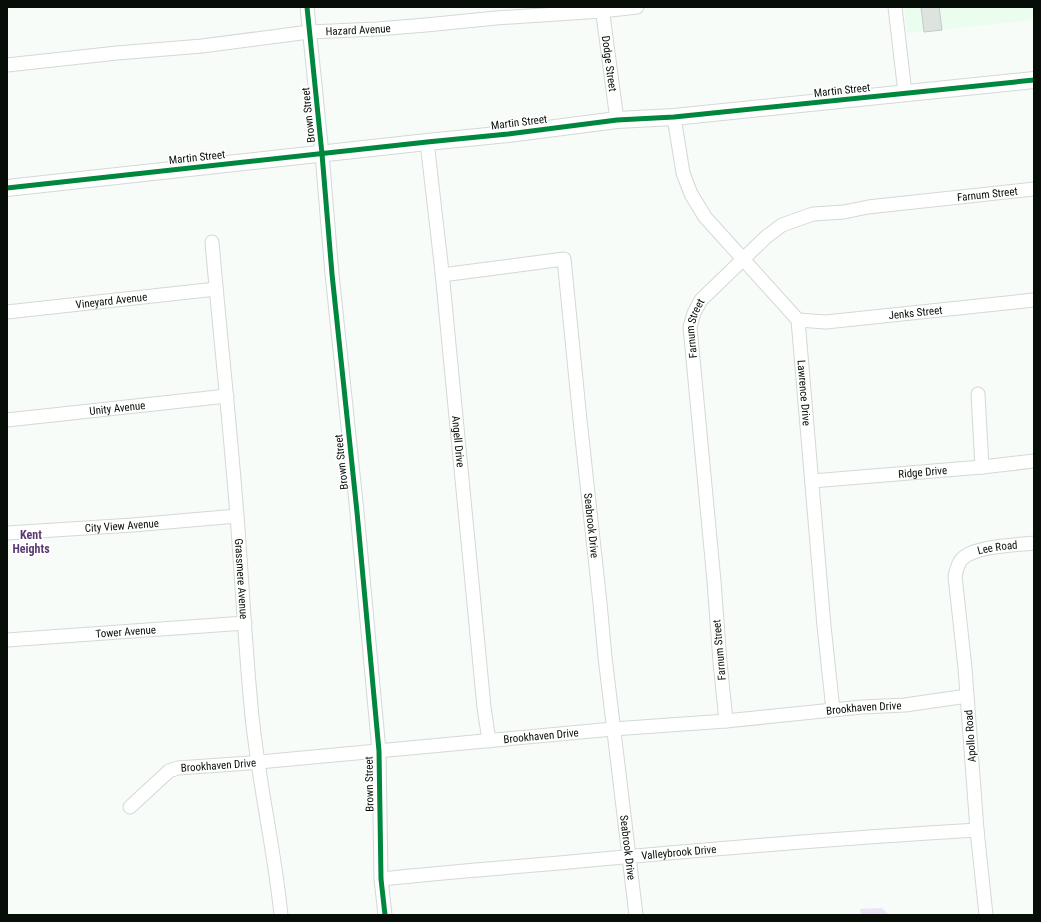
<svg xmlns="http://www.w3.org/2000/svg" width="1041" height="922" viewBox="0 0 1041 922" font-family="'Roboto Condensed',sans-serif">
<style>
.built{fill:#eafdee}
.green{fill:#ede3f9}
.building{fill:#dde3de;stroke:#c4cac5}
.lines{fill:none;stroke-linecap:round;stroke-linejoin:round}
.minor-casing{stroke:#d3d9d4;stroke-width:15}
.tertiary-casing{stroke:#d3d9d4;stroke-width:18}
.minor{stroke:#fefffe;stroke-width:13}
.tertiary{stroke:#fefffe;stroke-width:16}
.cycleway-casing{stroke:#fff;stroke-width:8}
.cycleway{stroke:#00873e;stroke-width:5}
.labels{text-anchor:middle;stroke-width:3.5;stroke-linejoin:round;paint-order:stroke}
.street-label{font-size:11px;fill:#070e08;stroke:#fff}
.neighbourhood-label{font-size:12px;font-weight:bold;fill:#5b3a74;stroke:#fff}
</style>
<rect width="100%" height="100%" fill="#f7fcf8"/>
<!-- built -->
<polygon class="built" points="904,7 1034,7 1034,20 907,33"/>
<!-- green -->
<polygon class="green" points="882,908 889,915 861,915 860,909"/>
<!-- building -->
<polygon class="building" points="921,7 939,7 942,30 924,32"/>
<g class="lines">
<!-- minor casing -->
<g class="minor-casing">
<g id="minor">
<polyline points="307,7 322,154 332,274 357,512 379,751 381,879 385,915"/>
<path id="s1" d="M602,7l15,113"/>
<polyline points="895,7 905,93"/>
<path id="s2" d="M7,65l110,-12 85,-7 107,-14 68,-3 49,-4 70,-7 106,-7 35,-4"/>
<path id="s3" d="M674,117l9,56 8,21 14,23 93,103 26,306 9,84"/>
<path id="s4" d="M427,142l15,130 42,435 5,34"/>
<path id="s5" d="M212,242c8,92 18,183 25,274 5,64 8,127 14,190 6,70 23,139 30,209"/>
<path id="s6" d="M442,275l122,-16 16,161 20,183 5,54 31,258"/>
<path id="s7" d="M7,312l209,-23"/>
<path id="s8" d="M798,320l28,2 208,-22"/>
<polyline points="978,394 982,467"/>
<path id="s9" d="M7,420l220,-24"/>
<path id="s10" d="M812,481l170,-14 52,-6"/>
<path id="s11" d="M7,533l126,-8 104,-9"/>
<path id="s12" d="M7,640l238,-17"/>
<path id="s13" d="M726,721l-6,-59 -6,-81 -24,-254 4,-14 7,-13 65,-63 16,-12 31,-11 31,-2 24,-5 166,-18"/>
<path id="s14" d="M130,807l39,-36 9,-3 71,-5 364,-34 113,-8 136,-14 43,-2 62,-9"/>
<path id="s15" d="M381,879c59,-6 118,-11 178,-16 139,-13 278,-25 418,-33"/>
<path id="s16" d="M986,915l-9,-85 -12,-162 -10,-92c2,-6 2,-12 7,-17 12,-13 54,-14 72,-16"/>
</g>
</g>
<!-- tertiary casing -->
<g class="tertiary-casing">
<polyline id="tertiary" points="7,188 427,142 508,134 617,120 674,117 1034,80"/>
</g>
<!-- minor -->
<use href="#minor" class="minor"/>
<!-- tertiary -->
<use href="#tertiary" class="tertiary"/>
<!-- cycleway casing -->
<g class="cycleway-casing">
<g id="cycleway">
<polyline points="307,7 322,154 332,274 357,512 379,751 381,879 385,915"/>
<polyline points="7,188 427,142 508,134 617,120 674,117 1034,80"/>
</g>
</g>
<!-- cycleway -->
<use href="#cycleway" class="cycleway"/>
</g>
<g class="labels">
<!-- street labels -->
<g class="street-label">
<text dy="4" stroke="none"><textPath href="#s2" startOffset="353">Hazard Avenue</textPath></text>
<text dy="4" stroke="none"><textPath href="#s1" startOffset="57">Dodge Street</textPath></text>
<text transform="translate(842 90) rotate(-6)" y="4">Martin Street</text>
<text transform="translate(308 115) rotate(-96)" y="4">Brown Street</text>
<text transform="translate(519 122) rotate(-7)" y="4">Martin Street</text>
<text transform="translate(197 157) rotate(-6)" y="4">Martin Street</text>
<text dy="4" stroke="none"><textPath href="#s13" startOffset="744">Farnum Street</textPath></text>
<text dy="4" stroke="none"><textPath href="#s7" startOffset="105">Vineyard Avenue</textPath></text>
<text dy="4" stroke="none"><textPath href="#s8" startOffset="118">Jenks Street</textPath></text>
<text dy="4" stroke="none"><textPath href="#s13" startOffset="395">Farnum Street</textPath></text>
<text dy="4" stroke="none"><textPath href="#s3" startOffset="318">Lawrence Drive</textPath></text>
<text dy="4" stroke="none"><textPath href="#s9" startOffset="111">Unity Avenue</textPath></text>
<text dy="4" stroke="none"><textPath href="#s4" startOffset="301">Angell Drive</textPath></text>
<text transform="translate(341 462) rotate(-96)" y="4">Brown Street</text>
<text dy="4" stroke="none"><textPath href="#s10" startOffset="111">Ridge Drive</textPath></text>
<text dy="4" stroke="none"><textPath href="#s11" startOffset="115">City View Avenue</textPath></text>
<text dy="4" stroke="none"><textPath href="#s6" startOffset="391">Seabrook Drive</textPath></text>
<text dy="4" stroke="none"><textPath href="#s16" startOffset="397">Lee Road</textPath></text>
<text dy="4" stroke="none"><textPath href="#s5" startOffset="338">Grassmere Avenue</textPath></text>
<text dy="4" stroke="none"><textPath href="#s12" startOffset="119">Tower Avenue</textPath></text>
<text transform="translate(719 650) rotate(-95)" y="4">Farnum Street</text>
<text dy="4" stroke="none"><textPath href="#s14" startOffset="751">Brookhaven Drive</textPath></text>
<text dy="4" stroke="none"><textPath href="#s14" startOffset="427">Brookhaven Drive</textPath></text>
<text transform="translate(970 736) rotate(-94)" y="4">Apollo Road</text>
<text dy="4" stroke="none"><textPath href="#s14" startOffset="103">Brookhaven Drive</textPath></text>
<text transform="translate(369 784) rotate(-91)" y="4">Brown Street</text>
<text dy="4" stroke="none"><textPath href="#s6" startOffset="715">Seabrook Drive</textPath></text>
<text dy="4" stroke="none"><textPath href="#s15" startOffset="299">Valleybrook Drive</textPath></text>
</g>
<!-- neighbourhood labels -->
<g class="neighbourhood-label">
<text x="31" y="539">Kent<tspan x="31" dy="14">Heights</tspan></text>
</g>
</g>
<!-- border -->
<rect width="1041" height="922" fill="none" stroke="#070e08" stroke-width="16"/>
</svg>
